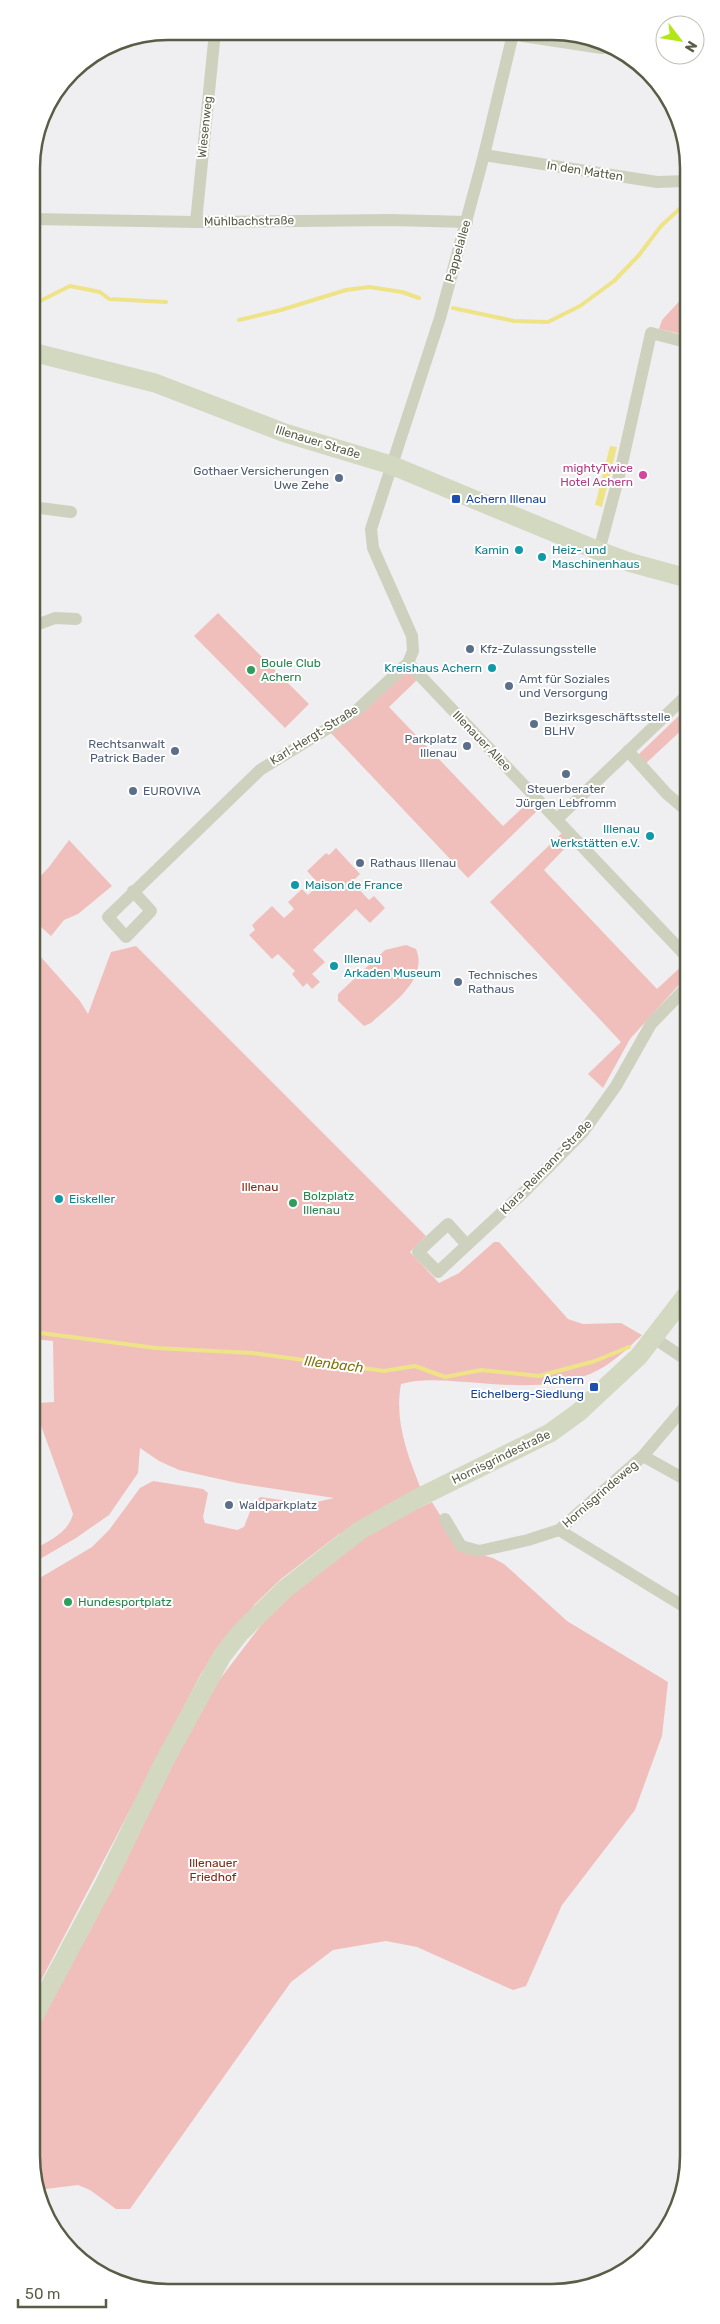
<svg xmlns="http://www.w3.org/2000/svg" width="720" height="2324" viewBox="0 0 720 2324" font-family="Rubik,sans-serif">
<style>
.green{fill:#f0bfbc}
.water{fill:#eee387}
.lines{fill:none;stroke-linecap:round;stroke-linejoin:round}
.stream{stroke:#eee387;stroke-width:4}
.minor{stroke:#cfd1bf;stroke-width:12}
.tertiary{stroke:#cfd1bf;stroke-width:16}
.secondary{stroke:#d3d8c1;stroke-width:19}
.hotel-dot{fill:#d1479c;stroke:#fff;stroke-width:2}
.service-dot{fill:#5c6f8a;stroke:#fff;stroke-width:2}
.transit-dot{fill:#1a4fb4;stroke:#fff;stroke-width:2}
.culture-dot{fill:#0f9aa8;stroke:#fff;stroke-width:2}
.leisure-dot{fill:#2e9e5b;stroke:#fff;stroke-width:2}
.labels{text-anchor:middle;stroke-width:4;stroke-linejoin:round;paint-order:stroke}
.street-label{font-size:12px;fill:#595d46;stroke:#fff}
.hotel-label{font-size:12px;fill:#b23c85;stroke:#fff;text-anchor:end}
.service-label{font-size:12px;fill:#4e5e75;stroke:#fff;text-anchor:start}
.transit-label{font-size:12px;fill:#164399;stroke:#fff;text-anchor:start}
.culture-label{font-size:12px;fill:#0d838f;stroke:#fff;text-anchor:start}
.leisure-label{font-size:12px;fill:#27864d;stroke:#fff;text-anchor:start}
.park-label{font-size:12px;fill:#812814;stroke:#fff}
.water-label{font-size:14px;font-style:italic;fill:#7f720b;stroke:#fff}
.rim{fill:none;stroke:#595d46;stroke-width:2.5}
</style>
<rect width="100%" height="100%" fill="#efeff1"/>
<!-- green -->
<g class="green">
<polygon points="686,294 686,335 659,329 662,320"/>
<polygon points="218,613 309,704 285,728 194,636"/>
<polygon points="409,673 417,680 389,707 503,826 531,800 539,809 468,878 330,732 402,674"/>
<polygon points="687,708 687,725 643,766 639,754"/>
<polygon points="562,833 571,842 544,870 657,989 686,962 687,976 630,1039 603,1088 588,1074 621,1042 490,902"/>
<polygon points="69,840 112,886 78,914 64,920 51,936 32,919 32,885 49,867"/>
<polygon points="336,848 360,874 352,882 369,900 374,896 385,908 370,923 356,909 313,950 325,962 312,974 320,982 312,989 307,983 303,987 292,974 295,971 278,954 272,959 249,935 255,930 252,925 272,906 284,918 294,909 288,902 302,889 308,895 319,884 307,871 326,853 329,855"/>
<path d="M406,945l10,4c13,31 -26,56 -45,74l-7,3 -26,-25v-7l47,-44z"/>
<path d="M136,946l290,290 -16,16 29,31 20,-10 35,-31h5l69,77 15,5 38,-1 21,12c-15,14 -32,31 -52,39 -40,16 -83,11 -124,8 -23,-1 -43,-4 -65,2 -7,37 7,72 20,105l-83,46 -57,44 -26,25 -53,68 -168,322 -1,-412 59,-35 17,-17 31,-42 13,-7 50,8 5,4 -5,24 2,6 32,7 7,-3 10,-26 7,-4 47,7 26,-6 -97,-15 -58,-13 -20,-9 -19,-13 -2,25 -29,42 -33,23 -43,25v-13c17,-10 35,-17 40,-36l-38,-105 3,-6 16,-1 -1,-61 -20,-2 -1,-392 48,54 8,13 23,-62z"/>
<polygon points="432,1502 461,1549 493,1558 504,1564 567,1621 668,1682 662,1736 635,1810 562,1905 526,1986 513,1990 417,1947 386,1941 333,1950 291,1982 130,2209 116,2209 90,2190 78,2185 46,2189 40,2194 34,2182 34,2031 64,1979 176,1754 217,1683 278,1603 354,1542 393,1520"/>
</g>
<!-- water -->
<polygon class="water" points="610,446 617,447 602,507 595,505"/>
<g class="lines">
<!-- stream -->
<g class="stream">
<polyline points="32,305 70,286 100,292 109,299 166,302"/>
<polyline points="453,308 514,321 548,322 580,306 614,281 639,255 661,226 686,203"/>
<polyline points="239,320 281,310 346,290 369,287 402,292 419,298"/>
<polyline points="33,1332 156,1348 252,1353 384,1371 415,1366 445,1377 481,1370 539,1376 595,1361 629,1347"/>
</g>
<!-- minor -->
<g class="minor">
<polyline points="484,155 657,182 686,181"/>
<polyline points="32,219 196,222 391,220 467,222"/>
<polyline points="196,222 215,32"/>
<polyline points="32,507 71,512"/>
<polyline points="599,551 621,468 651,333 686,342"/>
<polyline points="32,623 39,624 55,618 76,619"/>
<polyline points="408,663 687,957"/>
<polyline points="628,751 667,794 687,811"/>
<polyline points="557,819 687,695"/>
<polyline points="133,891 151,911 126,937 108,917 260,770 356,711 408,663 413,651 412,636 373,548 371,529 440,318 484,155 513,34"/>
<polyline points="467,1245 448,1224 418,1252 438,1272 524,1192 583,1132 616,1086 651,1024 687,987"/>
<polyline points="654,1338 688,1361"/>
<polyline points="643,1456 688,1481"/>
<polyline points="445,1519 461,1546 479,1551 528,1540 559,1530 643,1456 688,1403"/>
<polyline points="559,1530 688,1609"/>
</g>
<!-- tertiary -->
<polyline class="tertiary" points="523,34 602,46"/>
<!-- secondary -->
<g class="secondary">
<polyline points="32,352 155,383 285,433 391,465 599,551 632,563 687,578"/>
<polyline points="34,2016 105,1883 164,1762 222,1656 240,1633 285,1589 359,1531 418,1498 550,1433 579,1412 639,1356 687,1294"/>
</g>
</g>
<!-- markers -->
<circle class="hotel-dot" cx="643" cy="475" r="5"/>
<g class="service-dot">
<circle cx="339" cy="478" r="5"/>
<circle cx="470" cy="649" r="5"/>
<circle cx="509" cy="686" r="5"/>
<circle cx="534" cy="724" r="5"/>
<circle cx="467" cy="746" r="5"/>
<circle cx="175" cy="751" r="5"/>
<circle cx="566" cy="774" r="5"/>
<circle cx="133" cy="791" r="5"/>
<circle cx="360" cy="863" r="5"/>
<circle cx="458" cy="982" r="5"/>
<circle cx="229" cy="1505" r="5"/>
</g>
<g class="transit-dot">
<rect x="451" y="494" width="10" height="10" rx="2.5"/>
<rect x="589" y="1382" width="10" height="10" rx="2.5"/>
</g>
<g class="culture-dot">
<circle cx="519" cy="550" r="5"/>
<circle cx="542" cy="557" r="5"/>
<circle cx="492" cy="668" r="5"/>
<circle cx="650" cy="836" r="5"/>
<circle cx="295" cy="885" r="5"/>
<circle cx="334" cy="966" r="5"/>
<circle cx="59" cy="1199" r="5"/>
</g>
<g class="leisure-dot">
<circle cx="251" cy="670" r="5"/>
<circle cx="293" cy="1203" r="5"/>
<circle cx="68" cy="1602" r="5"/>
</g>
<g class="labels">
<!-- street labels -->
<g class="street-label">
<text transform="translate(205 127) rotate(-84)" y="4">Wiesenweg</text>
<text transform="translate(585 171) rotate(9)" y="4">In den Matten</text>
<text transform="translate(249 221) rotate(-1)" y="4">Mühlbachstraße</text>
<text transform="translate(458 251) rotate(-74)" y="4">Pappelallee</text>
<text transform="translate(318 442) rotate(17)" y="4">Illenauer Straße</text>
<text transform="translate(314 735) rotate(-32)" y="4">Karl-Hergt-Straße</text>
<text transform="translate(482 741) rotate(46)" y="4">Illenauer Allee</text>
<text transform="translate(546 1167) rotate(-46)" y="4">Klara-Reimann-Straße</text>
<text transform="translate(501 1457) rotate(-26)" y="4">Hornisgrindestraße</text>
<text transform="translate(600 1494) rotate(-41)" y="4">Hornisgrindeweg</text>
</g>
<!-- hotel labels -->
<g class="hotel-label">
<text x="633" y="472">mightyTwice<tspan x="633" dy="14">Hotel Achern</tspan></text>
</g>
<!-- service labels -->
<g class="service-label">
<text x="329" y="475" text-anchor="end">Gothaer Versicherungen<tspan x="329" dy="14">Uwe Zehe</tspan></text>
<text x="480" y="653">Kfz-Zulassungsstelle</text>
<text x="519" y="683">Amt für Soziales<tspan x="519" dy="14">und Versorgung</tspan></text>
<text x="544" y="721">Bezirksgeschäftsstelle<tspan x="544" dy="14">BLHV</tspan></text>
<text x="457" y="743" text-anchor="end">Parkplatz<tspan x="457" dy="14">Illenau</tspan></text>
<text x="165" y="748" text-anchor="end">Rechtsanwalt<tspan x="165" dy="14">Patrick Bader</tspan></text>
<text x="566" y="793" text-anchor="middle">Steuerberater<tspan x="566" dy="14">Jürgen Lebfromm</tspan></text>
<text x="143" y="795">EUROVIVA</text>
<text x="370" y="867">Rathaus Illenau</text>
<text x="468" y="979">Technisches<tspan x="468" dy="14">Rathaus</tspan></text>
<text x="239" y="1509">Waldparkplatz</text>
</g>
<!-- transit labels -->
<g class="transit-label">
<text x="466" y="503">Achern Illenau</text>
<text x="584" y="1384" text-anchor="end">Achern<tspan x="584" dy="14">Eichelberg-Siedlung</tspan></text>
</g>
<!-- culture labels -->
<g class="culture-label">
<text x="509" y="554" text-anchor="end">Kamin</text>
<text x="552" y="554">Heiz- und<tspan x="552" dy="14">Maschinenhaus</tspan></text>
<text x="482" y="672" text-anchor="end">Kreishaus Achern</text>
<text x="640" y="833" text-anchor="end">Illenau<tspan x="640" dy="14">Werkstätten e.V.</tspan></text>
<text x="305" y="889">Maison de France</text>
<text x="344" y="963">Illenau<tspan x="344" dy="14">Arkaden Museum</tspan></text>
<text x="69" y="1203">Eiskeller</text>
</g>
<!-- leisure labels -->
<g class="leisure-label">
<text x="261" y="667">Boule Club<tspan x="261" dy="14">Achern</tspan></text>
<text x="303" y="1200">Bolzplatz<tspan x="303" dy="14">Illenau</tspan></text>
<text x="78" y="1606">Hundesportplatz</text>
</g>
<!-- park labels -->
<g class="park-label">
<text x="260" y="1191">Illenau</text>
<text x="213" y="1867">Illenauer<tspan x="213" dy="14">Friedhof</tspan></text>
</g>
<!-- water labels -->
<g class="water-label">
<text transform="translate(334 1364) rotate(7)" y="5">Illenbach</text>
</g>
</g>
<!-- crop -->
<path d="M0 0H720V2324H0ZM168 40H552A128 128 0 0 1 680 168V2156A128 128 0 0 1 552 2284H168A128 128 0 0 1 40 2156V168A128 128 0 0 1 168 40Z" fill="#fff" fill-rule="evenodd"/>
<path class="rim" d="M168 40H552A128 128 0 0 1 680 168V2156A128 128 0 0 1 552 2284H168A128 128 0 0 1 40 2156V168A128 128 0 0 1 168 40Z"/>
<!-- north arrow -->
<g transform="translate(680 40) rotate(121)"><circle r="24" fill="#ffffff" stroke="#bdbeb5"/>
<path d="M0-4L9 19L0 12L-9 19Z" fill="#b2e614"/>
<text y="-8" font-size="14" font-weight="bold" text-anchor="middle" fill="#595d46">N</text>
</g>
<!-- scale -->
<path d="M18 2299v8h88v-8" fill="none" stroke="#595d46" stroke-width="2.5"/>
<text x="25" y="2299" font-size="15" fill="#595d46" stroke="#ffffff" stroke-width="4" paint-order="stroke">50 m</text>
</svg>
